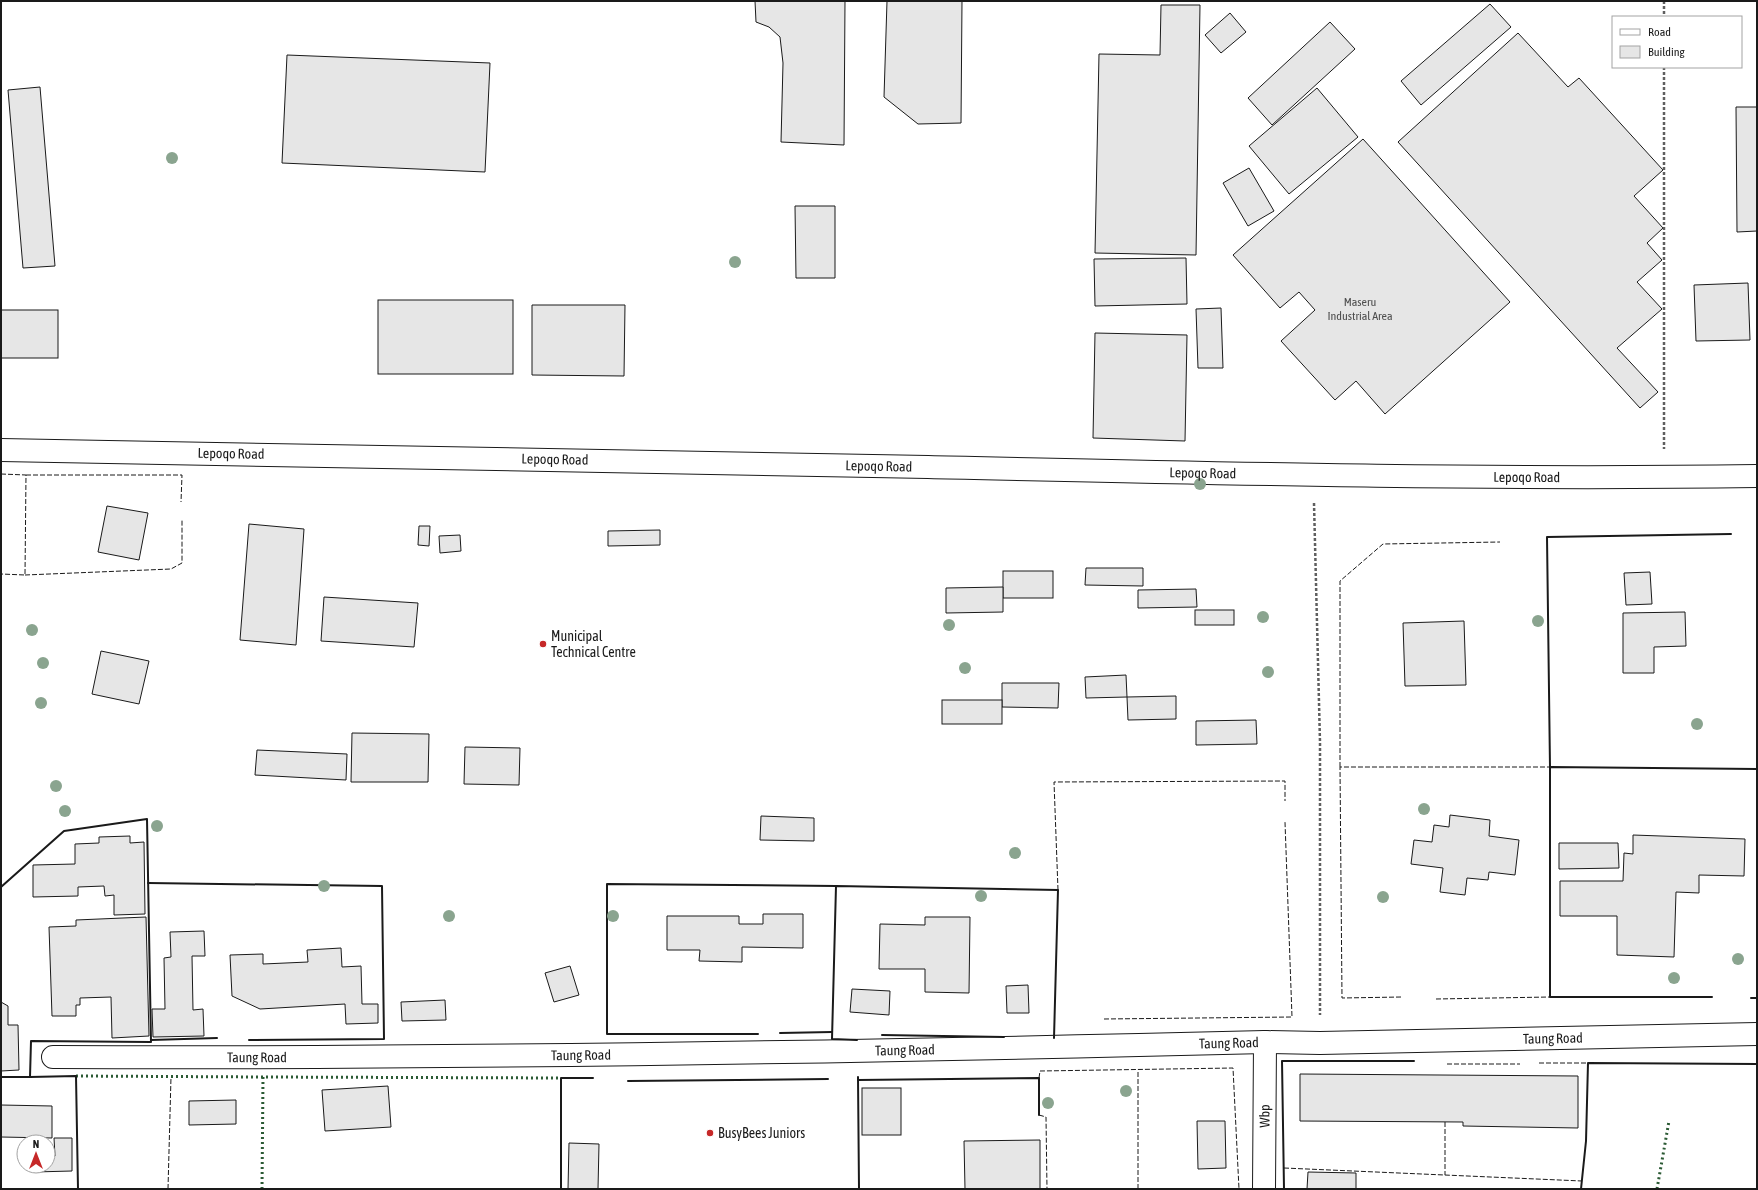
<svg xmlns="http://www.w3.org/2000/svg" width="1758" height="1190" viewBox="0 0 1758 1190" font-family="'Asap Condensed',sans-serif">
<style>
.building{fill:#e6e6e6;stroke:#1a1a1a}
.lines{fill:none;stroke-linecap:round;stroke-linejoin:round}
.street-casing{stroke:#1a1a1a;stroke-width:24}
.path{stroke:#5f5f5f;stroke-width:2.5;stroke-dasharray:3 2;stroke-linecap:butt}
.street{stroke:#fff;stroke-width:22}
.hedge{stroke:#2b5a34;stroke-width:3;stroke-dasharray:2 3;stroke-linecap:butt}
.fence{stroke:#1a1a1a;stroke-width:1;stroke-dasharray:5 2;stroke-linecap:butt}
.wall{stroke:#1a1a1a;stroke-width:2}
.tree{fill:#8aa48f}
.poi-dot{fill:#c62828;stroke:#fff;stroke-width:1.5}
.labels{text-anchor:middle;stroke-width:3;stroke-linejoin:round;paint-order:stroke}
.number-label{font-size:12px;fill:#4d4d4d}
.street-label{font-size:14px;fill:#1a1a1a;stroke:#fff}
.poi-label{font-size:14px;fill:#1a1a1a;stroke:#fff;text-anchor:start}
</style>
<rect width="100%" height="100%" fill="#fff"/>
<!-- building -->
<g class="building">
<polygon points="755,1 845,1 844,145 781,142 783,63 780,37 769,27 756,22"/>
<polygon points="887,1 962,1 961,123 918,124 884,97"/>
<polygon points="1490,4 1511,27 1421,105 1401,81"/>
<polygon points="1161,5 1200,5 1196,255 1095,253 1099,54 1160,55"/>
<polygon points="1230,13 1246,32 1221,53 1205,35"/>
<polygon points="1330,22 1355,49 1272,125 1248,98"/>
<polygon points="1518,33 1568,87 1579,78 1663,170 1634,196 1663,228 1647,243 1662,260 1637,282 1662,309 1617,348 1658,392 1640,408 1398,142"/>
<polygon points="287,55 490,63 485,172 282,163"/>
<polygon points="40,87 55,266 23,268 8,90"/>
<polygon points="1317,88 1358,137 1289,194 1249,146"/>
<polygon points="1736,107 1757,107 1757,231 1737,232"/>
<polygon points="1363,139 1510,302 1385,414 1356,381 1335,400 1281,341 1315,310 1299,292 1280,308 1233,255"/>
<polygon points="1249,168 1274,211 1248,226 1223,183"/>
<polygon points="795,206 835,206 835,278 796,278"/>
<polygon points="1186,258 1187,304 1095,306 1094,259"/>
<polygon points="1748,283 1750,340 1696,341 1694,285"/>
<rect x="378" y="300" width="135" height="74"/>
<polygon points="532,305 625,305 624,376 532,375"/>
<polygon points="1221,308 1223,368 1198,368 1196,309"/>
<rect x="1" y="310" width="57" height="48"/>
<polygon points="1095,333 1187,335 1185,441 1093,438"/>
<polygon points="107,506 148,513 139,560 98,552"/>
<polygon points="249,524 304,529 296,645 240,640"/>
<polygon points="419,526 430,526 429,546 418,545"/>
<polygon points="660,530 660,545 608,546 608,531"/>
<polygon points="460,535 461,551 440,553 439,536"/>
<polygon points="1086,568 1143,568 1143,586 1085,585"/>
<rect x="1003" y="571" width="50" height="27"/>
<polygon points="1650,572 1652,604 1626,605 1624,573"/>
<polygon points="1003,587 1003,612 946,613 946,588"/>
<polygon points="1196,589 1197,607 1138,608 1138,590"/>
<polygon points="324,597 418,603 414,647 321,641"/>
<rect x="1195" y="610" width="39" height="15"/>
<polygon points="1685,612 1686,646 1654,647 1654,673 1623,673 1623,613"/>
<polygon points="1464,621 1466,685 1405,686 1403,623"/>
<polygon points="101,651 149,661 139,704 92,694"/>
<polygon points="1126,675 1127,697 1086,698 1085,677"/>
<polygon points="1002,683 1059,683 1058,708 1002,707"/>
<polygon points="1176,696 1176,719 1128,720 1127,697"/>
<rect x="942" y="700" width="60" height="24"/>
<polygon points="1256,720 1257,744 1196,745 1196,721"/>
<polygon points="352,733 429,734 428,782 351,782"/>
<polygon points="465,747 520,748 519,785 464,784"/>
<polygon points="257,750 347,754 346,780 255,775"/>
<polygon points="1450,815 1490,820 1489,836 1519,840 1515,875 1489,872 1488,880 1467,878 1465,895 1440,892 1443,868 1411,864 1414,840 1432,842 1434,825 1449,827"/>
<polygon points="761,816 814,818 814,841 760,840"/>
<polygon points="1633,835 1745,839 1744,876 1699,875 1699,893 1676,892 1674,957 1617,955 1617,916 1560,916 1560,881 1623,881 1624,853 1633,854"/>
<polygon points="130,836 130,843 144,842 145,914 114,915 114,895 105,896 104,886 78,887 78,896 33,897 33,865 75,864 75,844 99,843 99,837"/>
<polygon points="1559,843 1618,843 1619,868 1559,869"/>
<polygon points="763,914 803,914 803,948 742,947 742,962 699,961 700,950 667,950 667,916 739,916 739,924 763,924"/>
<polygon points="146,917 149,1036 112,1038 111,997 80,998 80,1005 76,1005 76,1016 52,1016 49,927 76,926 76,920"/>
<polygon points="925,917 970,917 969,993 925,992 925,969 879,969 880,924 925,925"/>
<polygon points="204,931 205,956 192,956 193,1010 203,1009 204,1036 153,1037 152,1009 165,1009 164,958 171,957 170,932"/>
<polygon points="341,948 342,967 361,966 362,1004 378,1004 378,1023 346,1024 345,1004 260,1009 232,996 230,955 263,954 263,964 308,962 307,950"/>
<polygon points="570,966 579,995 554,1002 545,973"/>
<polygon points="1028,985 1029,1013 1007,1013 1006,986"/>
<polygon points="852,989 890,991 889,1015 850,1012"/>
<polygon points="445,1000 446,1020 402,1021 401,1002"/>
<polygon points="1,1002 8,1006 8,1025 18,1025 19,1070 1,1071"/>
<polygon points="1300,1074 1578,1076 1578,1128 1463,1126 1463,1122 1300,1121"/>
<polygon points="388,1086 391,1127 325,1131 322,1090"/>
<rect x="862" y="1088" width="39" height="47"/>
<polygon points="236,1100 236,1124 189,1125 189,1101"/>
<polygon points="1,1105 52,1106 52,1138 1,1137"/>
<polygon points="1197,1121 1225,1121 1226,1168 1198,1169"/>
<polygon points="54,1138 72,1138 72,1171 34,1172 34,1166 48,1166 48,1156 55,1156"/>
<polygon points="1040,1140 1040,1189 965,1189 964,1141"/>
<polygon points="569,1143 599,1144 598,1189 568,1189"/>
<polygon points="1308,1172 1356,1173 1356,1189 1307,1189"/>
</g>
<g class="lines">
<!-- street casing -->
<g class="street-casing">
<g id="street">
<path id="s1" d="M1,450c309,4 618,10 927,17 276,6 553,13 829,9"/>
<path id="s2" d="M53,1057c404,2 808,-5 1212,-15l55,1 437,-9"/>
<path id="s3" d="M1264,1189l1,-147"/>
</g>
</g>
<!-- path -->
<g class="path">
<polyline points="1664,1 1664,17"/>
<polyline points="1664,67 1664,449"/>
<polyline points="1314,503 1320,742 1320,1015"/>
</g>
<!-- street -->
<use href="#street" class="street"/>
<!-- hedge -->
<g class="hedge">
<polyline points="76,1076 263,1077"/>
<polyline points="262,1189 263,1077 561,1078"/>
<polyline points="1657,1189 1669,1121"/>
</g>
<!-- fence -->
<g class="fence">
<polyline points="1,474 26,475 25,575 1,574"/>
<polyline points="26,475 182,475 181,502"/>
<polyline points="25,575 171,569 182,563 182,519"/>
<polyline points="1340,767 1340,581 1383,544 1500,542"/>
<polyline points="1058,890 1054,782 1285,781 1285,801"/>
<polyline points="1401,997 1342,998 1340,767 1550,767"/>
<polyline points="1436,999 1550,997"/>
<polyline points="1104,1019 1292,1017 1285,822"/>
<polyline points="1539,1063 1588,1063"/>
<polyline points="1447,1064 1520,1064"/>
<polyline points="1039,1078 1040,1071 1233,1068 1239,1189"/>
<polyline points="1039,1115 1046,1117 1047,1189"/>
<polyline points="1445,1122 1445,1175"/>
<polyline points="1284,1168 1582,1181"/>
<polyline points="168,1189 171,1077"/>
<polyline points="1138,1189 1138,1070"/>
</g>
<!-- wall -->
<g class="wall">
<polyline points="1550,767 1547,537 1731,534"/>
<polyline points="148,883 382,886 384,1039 249,1040"/>
<polyline points="1,887 64,831 147,819 151,1042 31,1041 30,1077 1,1077"/>
<polyline points="1712,997 1550,997 1550,767 1757,769"/>
<polyline points="1751,998 1757,998"/>
<polyline points="780,1033 832,1032"/>
<polyline points="758,1034 607,1034 607,884 836,886"/>
<polyline points="882,1035 1004,1037"/>
<polyline points="151,1040 217,1038"/>
<polyline points="857,1040 832,1039 836,886 1058,890 1054,1038"/>
<polyline points="30,1077 76,1076 78,1189"/>
<polyline points="858,1077 859,1189"/>
<polyline points="858,1080 1039,1078 1039,1115"/>
<polyline points="628,1081 828,1079"/>
<polyline points="561,1189 561,1078 593,1078"/>
<polyline points="1284,1189 1282,1061 1414,1061"/>
<polyline points="1581,1189 1586,1141 1588,1063 1757,1064"/>
</g>
</g>
<!-- trees -->
<g class="tree">
<circle cx="172" cy="158" r="6"/>
<circle cx="735" cy="262" r="6"/>
<circle cx="1200" cy="484" r="6"/>
<circle cx="1263" cy="617" r="6"/>
<circle cx="1538" cy="621" r="6"/>
<circle cx="949" cy="625" r="6"/>
<circle cx="32" cy="630" r="6"/>
<circle cx="43" cy="663" r="6"/>
<circle cx="965" cy="668" r="6"/>
<circle cx="1268" cy="672" r="6"/>
<circle cx="41" cy="703" r="6"/>
<circle cx="1697" cy="724" r="6"/>
<circle cx="56" cy="786" r="6"/>
<circle cx="1424" cy="809" r="6"/>
<circle cx="65" cy="811" r="6"/>
<circle cx="157" cy="826" r="6"/>
<circle cx="1015" cy="853" r="6"/>
<circle cx="324" cy="886" r="6"/>
<circle cx="981" cy="896" r="6"/>
<circle cx="1383" cy="897" r="6"/>
<circle cx="449" cy="916" r="6"/>
<circle cx="613" cy="916" r="6"/>
<circle cx="1738" cy="959" r="6"/>
<circle cx="1674" cy="978" r="6"/>
<circle cx="1126" cy="1091" r="6"/>
<circle cx="1048" cy="1103" r="6"/>
</g>
<!-- markers -->
<g class="poi-dot">
<circle cx="543" cy="644" r="4"/>
<circle cx="710" cy="1133" r="4"/>
</g>
<g class="labels">
<!-- number labels -->
<g class="number-label">
<text x="1360" y="306">Maseru<tspan x="1360" dy="14">Industrial Area</tspan></text>
</g>
<!-- street labels -->
<g class="street-label">
<text dy="5" stroke="none"><textPath href="#s1" startOffset="230">Lepoqo Road</textPath></text>
<text dy="5" stroke="none"><textPath href="#s1" startOffset="554">Lepoqo Road</textPath></text>
<text dy="5" stroke="none"><textPath href="#s1" startOffset="878">Lepoqo Road</textPath></text>
<text dy="5" stroke="none"><textPath href="#s1" startOffset="1202">Lepoqo Road</textPath></text>
<text dy="5" stroke="none"><textPath href="#s1" startOffset="1526">Lepoqo Road</textPath></text>
<text dy="5" stroke="none"><textPath href="#s2" startOffset="1500">Taung Road</textPath></text>
<text dy="5" stroke="none"><textPath href="#s2" startOffset="1176">Taung Road</textPath></text>
<text dy="5" stroke="none"><textPath href="#s2" startOffset="852">Taung Road</textPath></text>
<text dy="5" stroke="none"><textPath href="#s2" startOffset="528">Taung Road</textPath></text>
<text dy="5" stroke="none"><textPath href="#s2" startOffset="204">Taung Road</textPath></text>
<text dy="5" stroke="none"><textPath href="#s3" startOffset="73">Wbp</textPath></text>
</g>
<!-- poi labels -->
<g class="poi-label">
<text x="551" y="641">Municipal<tspan x="551" dy="16">Technical Centre</tspan></text>
<text x="718" y="1138">BusyBees Juniors</text>
</g>
</g>
<!-- border -->
<rect width="1758" height="1190" fill="none" stroke="#1a1a1a" stroke-width="4"/>
<!-- legend -->
<rect x="1612" y="16" width="130" height="52" fill="#ffffff" stroke="#a3a3a3"/>
<rect x="1620" y="29" width="20" height="6" fill="#ffffff" stroke="#a3a3a3"/>
<text x="1648" y="36" font-size="12" fill="#1a1a1a">Road</text>
<rect x="1620" y="46" width="20" height="12" fill="#e6e6e6" stroke="#a3a3a3"/>
<text x="1648" y="56" font-size="12" fill="#1a1a1a">Building</text>
<!-- north arrow -->
<g transform="translate(36 1154)"><circle r="19" fill="#ffffff" stroke="#a3a3a3"/>
<path d="M0-3L7 15L0 10L-7 15Z" fill="#c62828"/>
<text y="-6" font-size="11" font-weight="bold" text-anchor="middle" fill="#1a1a1a">N</text>
</g>
</svg>
